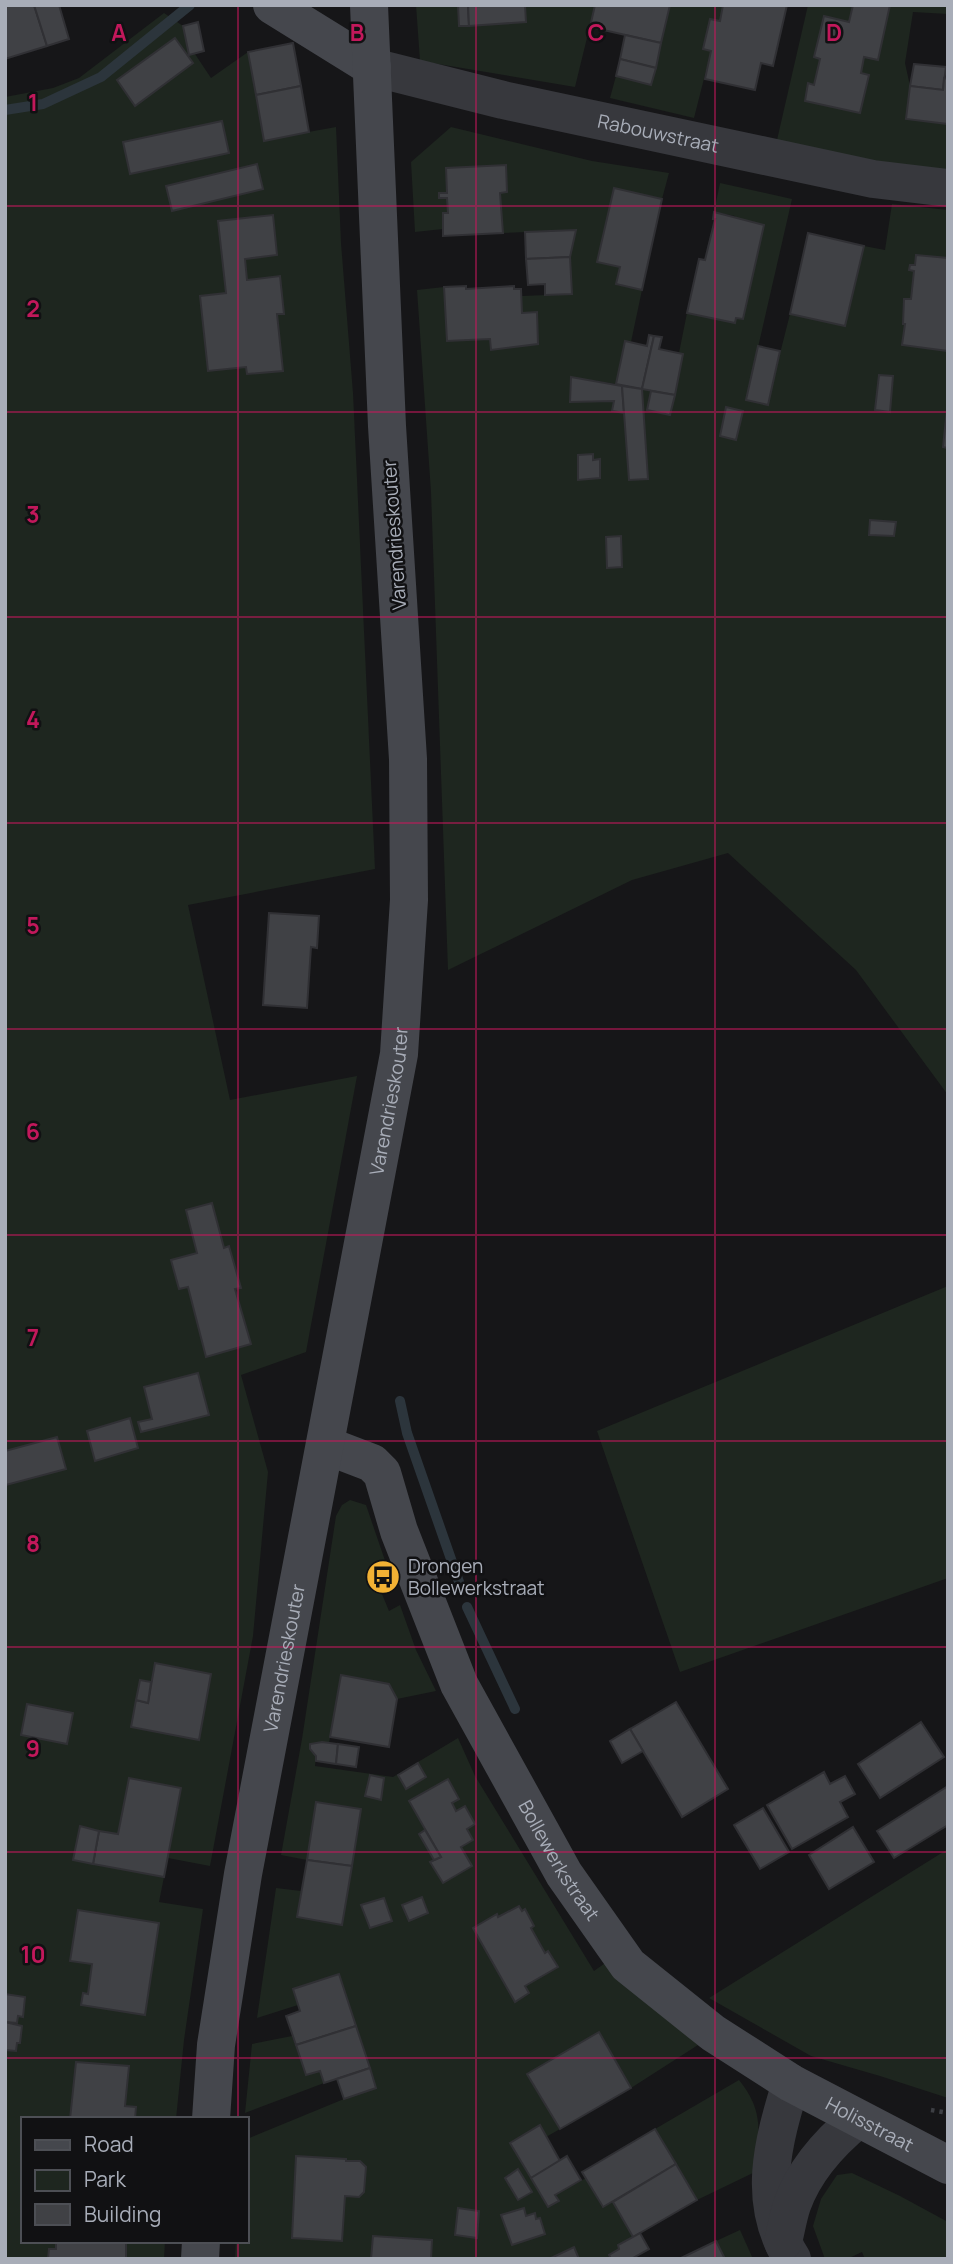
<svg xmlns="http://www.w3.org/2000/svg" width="953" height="2264" viewBox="0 0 953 2264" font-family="Manrope,sans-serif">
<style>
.green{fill:#1e261f;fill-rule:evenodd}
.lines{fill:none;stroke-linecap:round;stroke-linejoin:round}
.stream{stroke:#2c353c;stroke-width:10}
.building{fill:#404145;stroke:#303034;stroke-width:2}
.path{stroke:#3d3f44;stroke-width:4.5;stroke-dasharray:3.5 5;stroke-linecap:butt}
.street{stroke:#37383d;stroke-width:38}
.secondary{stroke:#45474d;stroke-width:38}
.grid{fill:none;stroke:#c2185b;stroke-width:2;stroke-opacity:0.55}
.labels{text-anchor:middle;stroke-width:5;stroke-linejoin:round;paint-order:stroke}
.street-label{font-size:19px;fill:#a8adb8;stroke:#111113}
.poi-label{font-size:19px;fill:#a8adb8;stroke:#111113;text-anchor:start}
.grid-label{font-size:23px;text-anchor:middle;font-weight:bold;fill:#c2185b;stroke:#111113;stroke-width:5;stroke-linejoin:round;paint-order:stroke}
</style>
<rect width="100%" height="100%" fill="#161618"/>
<!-- green -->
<g class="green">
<polygon points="416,5 458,5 460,26 525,22 525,5 595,5 575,87 420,61"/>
<polygon points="670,5 723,5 720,21 710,19 703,49 711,51 694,118 610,98 616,76 651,84"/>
<polygon points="808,5 948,5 948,14 913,12 905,63 910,86 906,119 948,124 948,172 902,167 777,140"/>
<path d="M164,13l19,13 6,29 6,-1 16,24 37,-26 16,88 72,-13 5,116 12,150 22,476 -187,36 42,195 127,-24 -51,276 -65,23 27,97 -15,164 -43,230 -42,-8 -39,-80 -11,56 -38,-7 -7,33 91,17 -5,25 44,7 -19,131 -8,79h-41l-10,-13 3,-40 -52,-4 -6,57h-47v122h33v8h-7l-1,10h-43v-209l11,1 2,-35 5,1 2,-20 -20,-3v-1897l48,-9 26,-10zM174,38l19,25 -57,42 -18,-25zM257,164l-85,47v-1l-6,-24zM273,215l4,40 -32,4 2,21 33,-4 3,38h-6l5,57 -35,3 -1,-7 -37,3 -9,-74 26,-3 -8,-72zM212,1203l12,45 6,-1 11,40 -6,2 15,55 -44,12 -18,-69 -9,2 -8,-29 26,-7 -11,-43zM78,1911l81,12 -14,91 -64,-9 2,-12 5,1 4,-30 -22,-4z"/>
<path d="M451,127l141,34 77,12 -7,26 -47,-11 5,79 -3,18 25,5 -11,52h-6l-9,42 -45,-7 22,23 21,1 -2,10 12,2 5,66 19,-1 -6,-89 9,2 -4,19 23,5 13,-60 -4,-2 8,-40 47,10 2,-5 7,1 -8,-103 -21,-4 6,-29 72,16 -46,201 21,5 23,-91 55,12 19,-80 21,4 7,-46 56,6v48l-32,-3 -1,10h-5l-1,5 5,1 -3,28h-7l-1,24 2,1 -3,21 46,6v49l-5,47 4,1 1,9v638l-92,-125 -128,-117 -96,27 -184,90 -17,-478 -14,-202 27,-3 3,54 43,-2 1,11 47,-6 -1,-31h-15v-17l50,-2 -2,-37 6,-27 -73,3 -3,-40 7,-1 -2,-27 -59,3 1,25 -8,1v4h8l1,15 -5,1v15l-28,3 -4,-70zM593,454v6l7,-1v19l-22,2v-25zM620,536l2,31 -14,1 -2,-31z"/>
<polygon points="948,1286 948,1578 680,1672 597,1431"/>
<path d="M350,1500l16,5 25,73 -14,4 12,29 11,-6 16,45 20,41 -39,8 -8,-15 -48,-8 -12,67 -7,-1 -12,3v4l6,7 -1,10 78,11 65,-39 17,38 119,195 14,-10 90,84 -67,43 -32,-56 -71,42 32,55 -14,8 -36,7 38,63 11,-6 -4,-6 31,-17 16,29 11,-5 20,35 -15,8 1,4 -10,6 2,4h-32l-5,-12 -25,12h-118v-19l-58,-4 -2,23h-136l1,-18h11v-102l97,-40 32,-11 -37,-114 -41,31 -41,13 19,-130 25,3 -4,26 44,8 -25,-123 -9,58 -26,-5 21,-116 34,-223 6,-11zM418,1763l8,14 -20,12 -8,-15zM370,1775l14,3 -4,22 -15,-4zM448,1780l11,19 -7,4 4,8 9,-4 10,17 -8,5 6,11 -12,7 11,19 -29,17 -13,-20 11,-6 -32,-56zM422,1897l6,16 -19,8 -7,-16zM518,1906l4,5 3,-1 9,16 -3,2 14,25 3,-2 9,16 -32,19 4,8 -14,8 -42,-73zM297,2156l49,3v2h14l6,6 -2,25 -5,5 -14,-1 -4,45 -49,-3zM517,2170l15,22 -14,8 -13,-22zM458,2208l21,3 -3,26 -21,-2zM524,2208l2,8 9,-3 1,6 4,-1 5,16 -33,11 -11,-30z"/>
<polygon points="948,1849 948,2098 880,2076 811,2056 709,1998"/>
<polygon points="292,2036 306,2075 320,2071 324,2083 245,2113 252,2044"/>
<path d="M739,2080c26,32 20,54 16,92l-58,28 -42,-71z"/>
<polygon points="852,2173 900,2196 948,2222 948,2259 865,2259 862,2252 847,2259 825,2259 813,2226 821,2199 837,2175"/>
<polygon points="740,2230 753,2259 725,2259 716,2241"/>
<polygon points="126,2241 165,2241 164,2259 126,2259"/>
</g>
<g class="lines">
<!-- stream -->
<g class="stream">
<polyline points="5,110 43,104 101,77 190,5"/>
<polyline points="400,1401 407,1433 459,1582"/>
<polyline points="467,1607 515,1709"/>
</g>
</g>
<!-- building -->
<g class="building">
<polygon points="5,5 34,5 47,46 5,59"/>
<polygon points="34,5 59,5 69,39 47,46"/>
<polygon points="458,5 468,5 469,26 459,26"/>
<polygon points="468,5 525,5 526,22 469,26"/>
<polygon points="595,5 670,5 661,43 590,27"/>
<polygon points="723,5 787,5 773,66 761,63 755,90 705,79 711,51 703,49 710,19 720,21"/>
<polygon points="853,5 890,5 878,60 864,57 861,73 869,75 860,113 805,101 808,83 814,85 820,59 814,57 824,16 849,22"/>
<polygon points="198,22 204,51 189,55 183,26"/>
<polygon points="625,35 661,43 656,68 620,59"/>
<polygon points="175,38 193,63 135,106 117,80"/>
<polygon points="293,43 301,86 256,95 248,52"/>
<polygon points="620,59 656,68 651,85 616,76"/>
<polygon points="914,64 946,67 943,90 910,86"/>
<polygon points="944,78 948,79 948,124 906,119 910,86 943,90"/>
<polygon points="301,86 309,132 264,141 256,95"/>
<polygon points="222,121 229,153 130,174 123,142"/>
<polygon points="257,164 263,189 172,211 166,186"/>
<polygon points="506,165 507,192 500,193 503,233 443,236 443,213 448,213 447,198 439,198 439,193 447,193 446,168"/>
<polygon points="614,188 662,199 642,290 616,284 620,267 597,262"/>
<polygon points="714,212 764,225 743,319 736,318 735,323 687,313 699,259 705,260 715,219 713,219"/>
<polygon points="273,215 277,255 245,259 247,280 280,276 284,314 277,314 283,371 247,374 246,367 208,371 200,296 226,293 218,221"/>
<polygon points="576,230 570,257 526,259 525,232"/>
<polygon points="808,233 864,246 845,326 790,314"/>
<polygon points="916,255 948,258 948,351 902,345 905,324 903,324 904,299 911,299 914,271 909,270 910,265 915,265"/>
<polygon points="570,257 572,294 545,295 545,284 528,285 526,259"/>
<polygon points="466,286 466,289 514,286 514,289 521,289 522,313 537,312 538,344 491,350 490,339 447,341 444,287"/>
<polygon points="649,335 654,336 642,389 616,384 625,341 647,346"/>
<polygon points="654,336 662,337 659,349 683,354 675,395 642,389"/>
<polygon points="758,346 780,351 768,405 746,400"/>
<polygon points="879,375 893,376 890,412 875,410"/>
<polygon points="571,377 622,386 624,413 612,411 614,401 570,402"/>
<polygon points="622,386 642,389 648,479 629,480"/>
<polygon points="651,391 675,395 670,415 647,410"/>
<polygon points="948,400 948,457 947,448 943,447"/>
<polygon points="726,407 743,411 736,440 720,436"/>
<polygon points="593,454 593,460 600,459 600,478 578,480 578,455"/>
<polygon points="870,520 896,522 894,536 869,535"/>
<polygon points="621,536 622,567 607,568 606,537"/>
<polygon points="269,913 319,916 317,948 311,947 307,1008 263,1005"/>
<polygon points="212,1203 224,1248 229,1246 241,1288 235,1289 251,1344 206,1357 188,1287 179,1289 171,1260 197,1253 186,1210"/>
<polygon points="198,1373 209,1415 141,1432 138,1422 152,1419 144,1387"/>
<polygon points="130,1418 138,1448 95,1461 87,1431"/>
<polygon points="57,1437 66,1469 6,1485 5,1451"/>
<polygon points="155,1663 211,1674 199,1740 131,1727 136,1700 148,1703"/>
<polygon points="341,1675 389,1684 397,1699 389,1747 330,1737"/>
<polygon points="140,1680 151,1682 148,1703 136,1700"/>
<polygon points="676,1702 728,1789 682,1817 630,1729"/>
<polygon points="27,1704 73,1713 67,1744 21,1735"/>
<polygon points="921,1722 944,1757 880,1798 858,1764"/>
<polygon points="630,1729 643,1751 622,1763 610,1741"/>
<polygon points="322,1742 338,1744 336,1764 316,1761 316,1756 310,1749 310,1744"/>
<polygon points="338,1744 359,1747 356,1767 336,1764"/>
<polygon points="418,1763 426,1777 406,1789 398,1775"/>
<polygon points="824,1772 830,1784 845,1776 855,1794 840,1802 848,1817 792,1849 767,1805"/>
<polygon points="370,1775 384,1778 381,1800 365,1796"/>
<polygon points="129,1778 181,1788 164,1877 93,1864 99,1831 118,1834"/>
<polygon points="448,1779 459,1799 452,1803 456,1811 465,1806 475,1824 467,1829 473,1840 461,1847 472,1866 443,1883 430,1862 441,1857 409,1801"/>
<polygon points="948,1786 948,1825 894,1858 877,1831"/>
<polygon points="316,1802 361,1809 352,1866 307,1860"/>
<polygon points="763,1808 789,1852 760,1869 734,1825"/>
<polygon points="80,1826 99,1831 93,1864 73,1860"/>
<polygon points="853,1827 874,1862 829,1889 809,1855"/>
<polygon points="425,1830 441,1857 434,1860 419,1834"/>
<polygon points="307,1860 352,1866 342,1925 297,1917"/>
<polygon points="422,1897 428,1913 409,1921 402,1905"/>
<polygon points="384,1898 392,1921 370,1928 361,1905"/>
<polygon points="519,1906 522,1911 525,1909 534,1926 531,1928 545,1953 548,1951 558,1967 525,1986 529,1993 515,2002 473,1928 497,1914 498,1917"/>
<polygon points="78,1910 159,1923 145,2015 81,2005 83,1993 88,1994 92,1964 70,1961"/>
<polygon points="339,1974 356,2026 296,2045 286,2016 300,2011 293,1989"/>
<polygon points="5,1994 25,1997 23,2017 18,2016 17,2023 5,2022"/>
<polygon points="5,2022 22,2026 20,2043 17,2043 16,2051 5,2050"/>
<polygon points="356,2026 370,2068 324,2083 320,2071 306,2075 296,2045"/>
<polygon points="599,2032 631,2088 560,2129 527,2074"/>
<polygon points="76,2062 129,2066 125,2106 136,2107 135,2119 70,2119"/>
<polygon points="370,2068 376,2088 344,2099 337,2079"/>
<polygon points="540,2125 560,2161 531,2178 510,2143"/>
<polygon points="655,2129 676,2164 603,2207 582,2172"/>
<polygon points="296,2156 346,2159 346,2161 360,2161 366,2167 364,2192 359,2197 345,2196 342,2241 292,2238"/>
<polygon points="567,2156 581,2180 555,2195 559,2201 548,2207 531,2178"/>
<polygon points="676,2164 697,2200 633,2237 613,2202"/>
<polygon points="518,2169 532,2192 518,2200 505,2178"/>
<polygon points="458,2208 479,2211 477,2238 455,2235"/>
<polygon points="524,2208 526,2216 535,2213 536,2219 540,2218 545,2234 512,2245 501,2215"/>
<polygon points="640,2233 649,2249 631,2259 611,2259 609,2255 619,2249 618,2245"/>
<polygon points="373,2236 432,2240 431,2259 371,2259"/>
<polygon points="56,2241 126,2241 126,2259 48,2259 49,2249 56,2249"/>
<polygon points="716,2241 725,2259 679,2259"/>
<polygon points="574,2247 579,2259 549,2259"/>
</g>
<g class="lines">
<!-- path -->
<polyline class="path" points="931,2110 948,2113"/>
<!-- street -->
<g class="street">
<path id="s1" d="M372,67l131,33 370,79 75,9"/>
<path d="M791,2083c-18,59 -35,119 1,176"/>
<path d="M783,2242c3,-12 5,-25 9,-37 12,-34 39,-64 66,-86"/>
</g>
<!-- secondary -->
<g class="secondary">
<polyline points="272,5 372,67"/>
<path id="s2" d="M325,1445l47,18 10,10 17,58 60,153 105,190 64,91 85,68 78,50 157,82"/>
<path id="s3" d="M211,2119l5,-74 27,-171 156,-820 10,-154 -1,-141 -21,-333 -18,-421"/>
<polyline points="200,2259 201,2241"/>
</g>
</g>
<!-- grid -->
<path class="grid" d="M238,5v2114M476,5v2254M715,5v2254M5,206h943M5,412h943M5,617h943M5,823h943M5,1029h943M5,1235h943M5,1441h943M5,1647h943M5,1852h943M5,2058h943M238,2241v18"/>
<!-- icons -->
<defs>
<g id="bus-disc" transform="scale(1.75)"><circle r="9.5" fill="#f2b134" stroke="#111113"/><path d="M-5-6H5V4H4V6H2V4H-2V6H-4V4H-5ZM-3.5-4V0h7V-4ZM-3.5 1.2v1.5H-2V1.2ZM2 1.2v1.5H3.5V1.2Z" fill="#111"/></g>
</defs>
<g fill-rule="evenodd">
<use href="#bus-disc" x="383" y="1577"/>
</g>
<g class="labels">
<!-- street labels -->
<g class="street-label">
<text dy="7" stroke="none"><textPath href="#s1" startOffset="294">Rabouwstraat</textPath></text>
<text transform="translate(394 535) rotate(-94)" y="7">Varendrieskouter</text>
<text dy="7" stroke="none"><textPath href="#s3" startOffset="1034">Varendrieskouter</textPath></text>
<text dy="7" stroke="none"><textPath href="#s3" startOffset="467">Varendrieskouter</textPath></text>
<text dy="7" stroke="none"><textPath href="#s2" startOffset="492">Bollewerkstraat</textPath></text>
<text dy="7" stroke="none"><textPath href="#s2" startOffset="908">Holisstraat</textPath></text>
</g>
<!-- poi labels -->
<g class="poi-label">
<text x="408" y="1573">Drongen<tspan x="408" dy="22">Bollewerkstraat</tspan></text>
</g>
</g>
<g class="grid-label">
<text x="119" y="41">A</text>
<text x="357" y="41">B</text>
<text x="596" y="41">C</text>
<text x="834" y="41">D</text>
<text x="33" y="111">1</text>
<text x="33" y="317">2</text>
<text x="33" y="523">3</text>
<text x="33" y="728">4</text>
<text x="33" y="934">5</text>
<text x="33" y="1140">6</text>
<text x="33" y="1346">7</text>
<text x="33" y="1552">8</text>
<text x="33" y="1757">9</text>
<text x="33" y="1963">10</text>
</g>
<!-- border -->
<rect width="953" height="2264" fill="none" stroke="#a8adb8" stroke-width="14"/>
<!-- legend -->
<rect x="21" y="2117" width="228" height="126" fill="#111113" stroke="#4d4f55" stroke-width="2"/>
<rect x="35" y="2140" width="35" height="10" fill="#45474d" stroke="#4d4f55" stroke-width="2"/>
<text x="84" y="2152" font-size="21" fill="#a8adb8">Road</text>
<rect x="35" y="2170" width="35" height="21" fill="#1e261f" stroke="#4d4f55" stroke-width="2"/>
<text x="84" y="2187" font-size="21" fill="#a8adb8">Park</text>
<rect x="35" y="2204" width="35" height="21" fill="#404145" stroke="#4d4f55" stroke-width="2"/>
<text x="84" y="2222" font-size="21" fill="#a8adb8">Building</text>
</svg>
